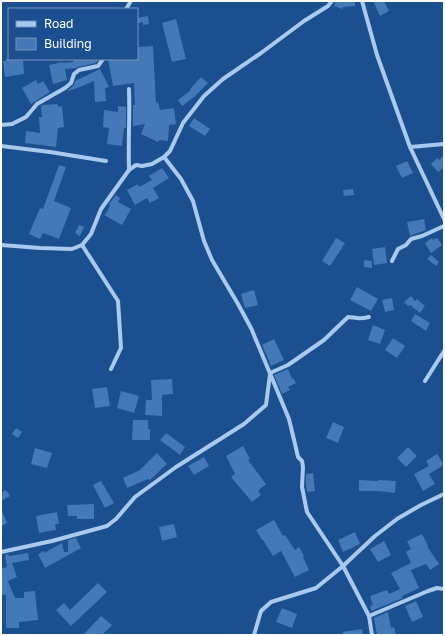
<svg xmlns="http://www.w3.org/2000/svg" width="445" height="636" viewBox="0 0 445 636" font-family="'Golos Text',sans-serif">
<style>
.building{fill:#4478b7}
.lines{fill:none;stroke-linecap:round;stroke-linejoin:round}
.minor{stroke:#a9c9ee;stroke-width:4}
</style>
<rect width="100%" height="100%" fill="#1b4f8f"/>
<!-- building -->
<g class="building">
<polygon points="336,1 355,1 355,6 343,7 342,9 334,6"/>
<polygon points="373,1 384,1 389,11 380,16"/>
<polygon points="148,16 149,24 143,25 143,22 138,23 137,18"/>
<polygon points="176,19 186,59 172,62 162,23"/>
<polygon points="153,46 156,103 158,102 160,110 174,108 176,124 169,125 168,141 159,140 158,142 141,134 145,124 133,126 133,105 135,105 134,83 113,86 108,59 137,59 137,47"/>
<polygon points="6,59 23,59 24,74 5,77 3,61 6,61"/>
<polygon points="73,59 97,59 97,61 96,63 78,67 76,68 65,69 67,80 53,84 49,65 63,62 63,63 73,62"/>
<polygon points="100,69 109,87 105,88 106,101 95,102 94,81 80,87 68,91 67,91 74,85 75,81"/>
<polygon points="201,77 208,83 194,97 182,106 178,100 191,90 190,89"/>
<polygon points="36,80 38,84 43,81 50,92 31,104 22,88"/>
<polygon points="57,104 59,107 62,106 64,127 58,128 56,147 25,143 26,131 40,133 39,117 42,117 41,106 43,105"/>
<polygon points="118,106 126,107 126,128 124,128 122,146 107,144 109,128 103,127 104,110 118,112"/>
<polygon points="194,118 210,129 205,136 189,126"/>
<polygon points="444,155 444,167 438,172 431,164 437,158 439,160"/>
<polygon points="407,161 413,173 402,178 396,166"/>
<polygon points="59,165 66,167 54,201 71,208 59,239 43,233 40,239 29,234 40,208 43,209"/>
<polygon points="162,168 169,178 153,188 159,198 150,203 147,198 135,205 127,190 138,184 139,187 152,180 149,176"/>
<polygon points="353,189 354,195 344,196 343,190"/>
<polygon points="116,195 120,198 118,202 131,209 122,225 104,215 107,212 110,205 109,204"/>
<polygon points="424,219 426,230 410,236 407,222"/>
<polygon points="79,225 84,227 80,236 75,233"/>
<polygon points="336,238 345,243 330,266 322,261"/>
<polygon points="432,238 433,240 437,238 442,245 431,253 425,243"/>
<polygon points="385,247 387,263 374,265 372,249"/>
<polygon points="431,255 439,262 436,266 427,259"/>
<polygon points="364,260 372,261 372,268 364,267"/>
<polygon points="357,287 378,299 371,311 350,300"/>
<polygon points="254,290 258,305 245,308 241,294"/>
<polygon points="411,296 415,301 417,299 425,306 420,313 410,305 408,306 404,302"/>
<polygon points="392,298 394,310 385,312 382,300"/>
<polygon points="415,314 430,323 426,331 411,321"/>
<polygon points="373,325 385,330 380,344 368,340"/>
<polygon points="393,338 405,346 397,358 385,350"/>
<polygon points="274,339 284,360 271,366 262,345"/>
<polygon points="288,369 292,379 293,378 296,383 288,387 290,390 282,394 274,375"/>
<polygon points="172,379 173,394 162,395 162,416 145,415 146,400 152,400 151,380"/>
<polygon points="107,387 110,406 95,408 92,389"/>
<polygon points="121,391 139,396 134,413 117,408"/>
<polygon points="133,420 148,420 148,429 150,429 150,440 132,440"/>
<polygon points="333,422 344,427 338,443 326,438"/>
<polygon points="16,428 22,432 18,438 12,434"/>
<polygon points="166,433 185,447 180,455 160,440"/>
<polygon points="243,446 250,459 248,460 266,484 258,491 261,495 252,502 231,477 235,474 226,456"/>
<polygon points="408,447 417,456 406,467 397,458"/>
<polygon points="35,448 52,453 47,468 31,464"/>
<polygon points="157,453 167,464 150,480 148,479 127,488 123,478 140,470"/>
<polygon points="437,454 444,465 429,474 435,484 423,491 414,474 429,466 426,461"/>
<polygon points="204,457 209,466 194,475 188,466"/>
<polygon points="313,473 315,491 307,492 306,485 306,474"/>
<polygon points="359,480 378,481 378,480 396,481 395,493 377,491 359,491"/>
<polygon points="101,481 114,503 105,508 93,485"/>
<polygon points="6,490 10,496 1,501 1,493"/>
<polygon points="94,504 94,519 77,519 77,516 68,516 67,505"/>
<polygon points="1,509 7,523 1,526"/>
<polygon points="57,512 59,524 55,524 56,530 39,533 36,516"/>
<polygon points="274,520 283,536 285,535 295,550 299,547 304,556 303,557 309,570 295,577 281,551 273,556 263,540 262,540 256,530"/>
<polygon points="174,524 177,537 162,541 159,527"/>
<polygon points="355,532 360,544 343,552 338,540"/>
<polygon points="422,534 428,546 427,546 439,564 430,570 426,564 411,570 419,588 402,596 403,598 371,611 370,606 373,605 370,596 387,590 389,594 400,589 391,573 411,563 406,552 411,549 407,541"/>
<polygon points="76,538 81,548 45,568 38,554 44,551 44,553 62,543 64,552 68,552 68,540"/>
<polygon points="384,541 391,555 378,562 370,549"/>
<polygon points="28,553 29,560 12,563 17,577 8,581 15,598 24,598 24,592 35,591 38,620 19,622 19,628 6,628 6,594 1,596 1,569 7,567 5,555 8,554 9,556"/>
<polygon points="98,583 107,592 71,626 56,610 64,603 70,610"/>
<polygon points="416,601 423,617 412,622 405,606"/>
<polygon points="282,608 297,614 292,628 276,622"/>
<polygon points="388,612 391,628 394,627 396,635 377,635 374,618"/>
<polygon points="101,616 112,625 102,635 83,635"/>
<polygon points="362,629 363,635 343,635 343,632"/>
</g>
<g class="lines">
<!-- minor -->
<g class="minor">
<polyline points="362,1 377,55 410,147 444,219"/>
<polyline points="126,9 131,1"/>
<path d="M129,89c1,27 -1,54 0,81"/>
<polyline points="1,125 12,124 26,117 37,104 65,88 71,83 74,74 79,70 98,66 103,59"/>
<polyline points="1,146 50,152 106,161"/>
<polyline points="410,147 444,144"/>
<polyline points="164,157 181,179 193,201 204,241 212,260 238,304 251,328 289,419 295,444 298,457 302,461 303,467 302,487 307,512 343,566 369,616 372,635"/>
<polyline points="1,245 40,248 72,249 82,245 91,234 101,209 129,170 136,165 142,166 152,164 164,157 170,151 183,123 204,96 223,79 261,53 304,21 328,6 332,1"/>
<polyline points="82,245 118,301 121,348 111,369"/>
<polyline points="392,261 398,249 406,245 411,239 422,236 444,226"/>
<path d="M270,373l18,-8 36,-25 24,-23c4,0 6,1 9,1 4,1 8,0 12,-1"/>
<polyline points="425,381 444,351"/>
<polyline points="1,552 52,541 107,526 116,519 135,497 176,467 244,424 266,405 270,374"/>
<polyline points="369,616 428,591 437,588 444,589"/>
<polyline points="254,635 261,611 271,602 316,588 343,566 375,536 397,519 421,505 444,494"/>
</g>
</g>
<!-- border -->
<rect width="445" height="636" fill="none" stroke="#ffffff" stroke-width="4"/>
<!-- legend -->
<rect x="8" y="8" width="130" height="52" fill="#1b4f8f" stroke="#7695bc"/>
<rect x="16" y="21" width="20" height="6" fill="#a9c9ee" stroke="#7695bc"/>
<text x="44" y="28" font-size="12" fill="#ffffff">Road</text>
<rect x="16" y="38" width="20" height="12" fill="#4478b7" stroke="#7695bc"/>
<text x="44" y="48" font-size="12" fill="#ffffff">Building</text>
</svg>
